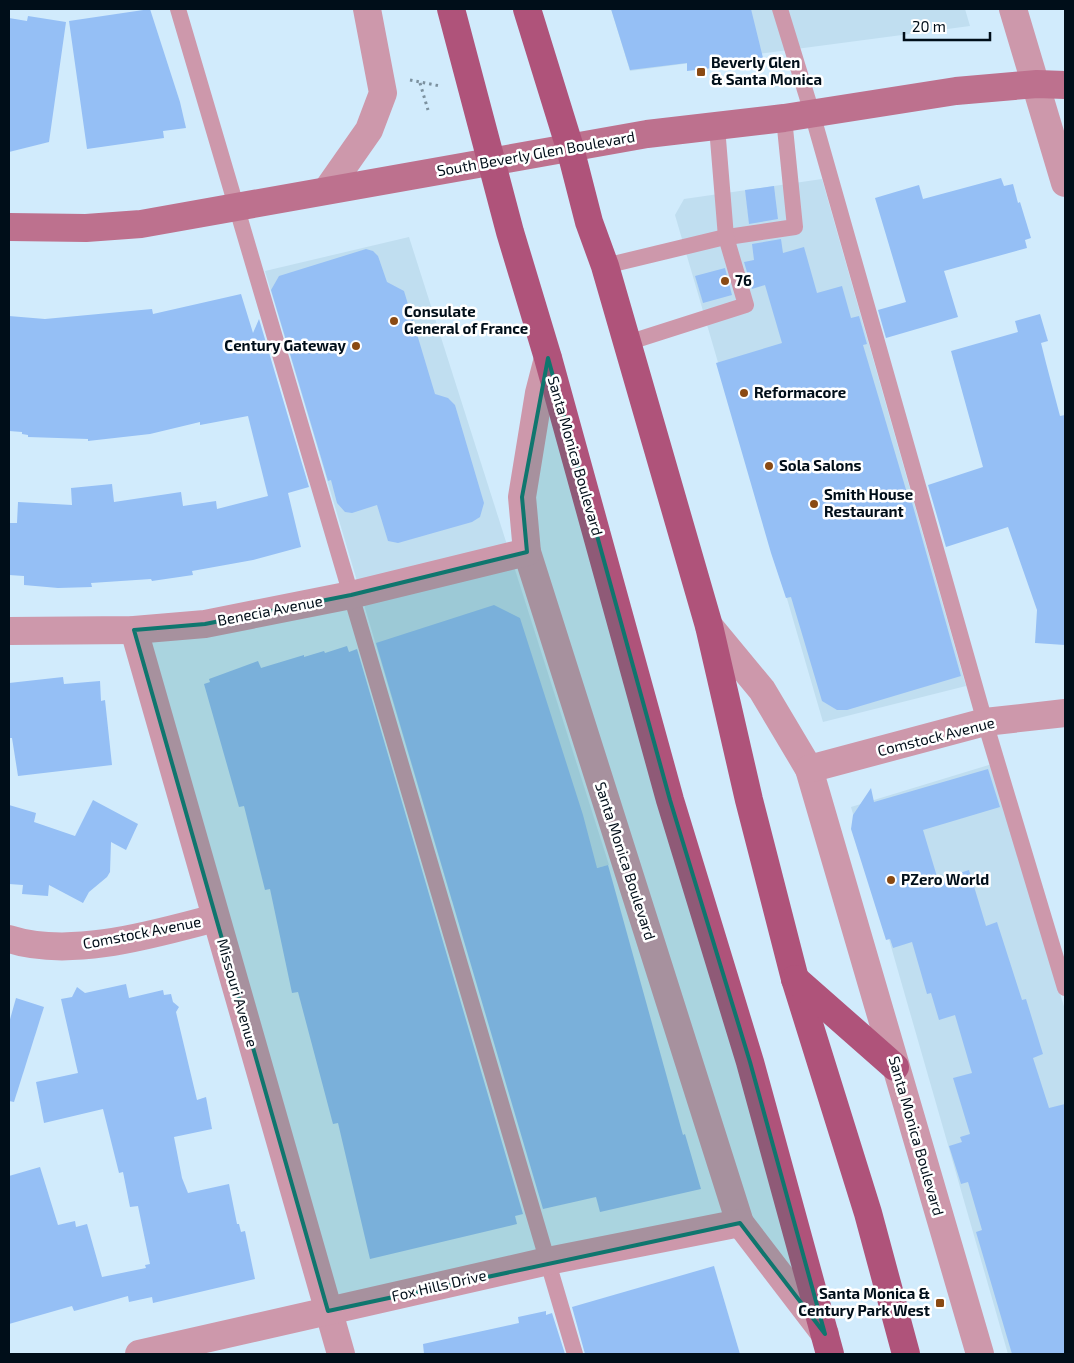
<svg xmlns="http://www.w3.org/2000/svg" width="1074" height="1363" viewBox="0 0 1074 1363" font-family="'Exo 2',sans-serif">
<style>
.built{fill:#c0def0}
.building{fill:#95bff5}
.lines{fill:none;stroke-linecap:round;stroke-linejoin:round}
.path{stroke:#7c919f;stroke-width:3;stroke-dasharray:2.5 4;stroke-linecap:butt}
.service{stroke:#cd98ab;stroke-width:16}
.minor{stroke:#cd98ab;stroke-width:28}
.secondary{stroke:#bd718e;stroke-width:28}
.primary{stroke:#af537a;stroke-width:28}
.marked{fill:#0f766e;fill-opacity:0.2;stroke:#0f766e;stroke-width:4;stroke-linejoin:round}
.poi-dot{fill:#8a4a13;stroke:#fff;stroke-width:2}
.labels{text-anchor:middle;stroke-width:5;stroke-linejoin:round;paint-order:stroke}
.poi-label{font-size:15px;font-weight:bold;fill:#000e19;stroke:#fff;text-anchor:start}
.street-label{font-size:15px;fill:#000e19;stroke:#fff}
</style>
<rect width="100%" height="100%" fill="#d1ebfc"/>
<!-- built -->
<g class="built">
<polygon points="611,9 965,9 970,26 630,71"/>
<polygon points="822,179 966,686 823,722 675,215 684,199"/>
<polygon points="409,237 609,865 452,901 265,271"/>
<polygon points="992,764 1065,1010 1065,1354 1008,1354 851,807"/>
</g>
<!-- building -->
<g class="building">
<polygon points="150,9 180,102 186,128 163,131 164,138 87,149 69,21"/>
<polygon points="611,9 751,9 764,62 687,71 687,63 630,70"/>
<polygon points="28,16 66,22 49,142 9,152 9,18 27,21"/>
<polygon points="1001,178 1004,186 1013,184 1018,203 1020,202 1031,238 1025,240 1027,248 944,271 958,317 886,338 878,310 906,302 875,198 919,185 923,199"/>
<polygon points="774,186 778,219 749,224 745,190"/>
<polygon points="781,239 783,253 804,247 817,293 842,286 851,318 859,316 867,344 863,345 907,493 909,492 961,676 847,710 837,710 822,701 791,597 786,598 771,553 716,363 782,343 765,285 752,289 744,262 754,260 752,244"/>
<polygon points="366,249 373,251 378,256 387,282 404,291 435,394 448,398 455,405 484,503 480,517 472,522 398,543 388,541 377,505 352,513 345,512 337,503 331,480 328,481 271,290 279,276"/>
<polygon points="725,268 732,295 703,303 695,276"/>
<polygon points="241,294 253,333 259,319 309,487 288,493 301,547 253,560 192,571 193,575 152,581 151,579 91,583 92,587 58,588 24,585 24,576 9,575 10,523 17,523 18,502 72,505 71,488 112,484 114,502 181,492 183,506 216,501 217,509 268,496 248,416 200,425 200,422 150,434 88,441 88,439 28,437 28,435 22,434 22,432 9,431 9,316 45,319 152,309 153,314"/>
<polygon points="1040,314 1048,341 1041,343 1046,363 1060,416 1065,415 1065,645 1035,643 1037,610 1008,527 946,547 928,485 983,467 951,351 1018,332 1015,321"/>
<polygon points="494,605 520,618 583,815 597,868 608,865 683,1135 685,1134 701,1189 600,1212 596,1197 543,1209 376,643"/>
<polygon points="347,646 349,652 357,649 523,1214 515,1216 517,1224 370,1259 338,1123 333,1124 298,992 292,993 270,889 265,890 244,806 239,807 204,684 210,682 209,679 258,661 261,668 304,655 304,657 324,651 325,653"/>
<polygon points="63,677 64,684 100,681 101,701 105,700 112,765 18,776 12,738 9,738 9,683"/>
<polygon points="988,769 1000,807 923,830 938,880 969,870 986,926 997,922 1022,1000 1026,999 1043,1054 1033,1058 1049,1108 1065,1104 1065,1354 1012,1354 976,1232 982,1230 968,1182 961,1184 949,1146 962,1142 960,1137 970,1134 953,1078 972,1073 955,1015 939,1020 931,993 927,994 912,942 893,948 890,939 886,940 851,829 853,815 871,788 874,802"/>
<polygon points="93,800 138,824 126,850 111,842 110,872 107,877 89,892 83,903 49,885 48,896 22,894 23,885 9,884 9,805 36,813 34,822 75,836"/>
<polygon points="126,984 129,998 163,990 164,995 171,994 173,1002 179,1007 176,1012 197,1100 206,1097 212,1129 174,1137 182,1178 188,1193 229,1184 237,1224 239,1224 241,1232 245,1231 255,1279 153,1303 152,1297 129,1302 128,1296 78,1310 74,1311 72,1306 9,1324 9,1176 40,1167 58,1225 75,1221 76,1227 87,1224 102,1277 146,1268 145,1265 150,1264 138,1206 130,1207 123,1172 119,1173 103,1109 44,1123 36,1082 78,1073 61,999 72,997 77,987 85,993"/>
<polygon points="16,998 44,1007 14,1102 9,1101 9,1023"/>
<polygon points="714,1266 740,1354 585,1354 572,1307"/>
<polygon points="546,1311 546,1315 552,1313 565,1354 424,1354 423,1344 519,1323 518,1317"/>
</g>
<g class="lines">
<!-- path -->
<g class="path">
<polyline points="410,80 440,86"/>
<polyline points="420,83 428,110"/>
</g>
<!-- service -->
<g class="service">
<polyline points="178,9 575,1354"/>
<polyline points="780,9 812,113 985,722 1065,988"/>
<polyline points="605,266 721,238 795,227 784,118"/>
<polyline points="627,343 746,305 726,237 717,127"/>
</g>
<!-- minor -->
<g class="minor">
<polyline points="1013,9 1065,183"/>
<polyline points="327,190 369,130 383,93 367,9"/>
<polyline points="548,358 539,393 522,497 527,552 740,1223 825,1334"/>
<polyline points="709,626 762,690 809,769 980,1354"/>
<polyline points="134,630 341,1354"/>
<polyline points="9,631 134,630 205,624 351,595 527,552"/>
<polyline points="809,769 985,722 1065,713"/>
<path d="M9,939c62,20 145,-5 206,-21"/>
<polyline points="139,1354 548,1261 740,1223"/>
</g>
<!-- secondary -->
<polyline class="secondary" points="9,227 86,228 141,224 647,134 784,118 956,91 1037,84 1065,85"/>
<!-- primary -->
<g class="primary">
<polyline points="451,9 510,232 548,358 670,800 750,1062 830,1354"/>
<polyline points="527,9 570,148 589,222 605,266 709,626 749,800 795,979 868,1213 906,1354"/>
<polyline points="795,979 895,1067"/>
</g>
</g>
<!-- marked area -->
<path class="marked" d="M548,358l122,442 80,262 75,272 -85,-111 -412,88 -194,-681 71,-6 146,-29 176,-43 -5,-55z"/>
<!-- markers -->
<g class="poi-dot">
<rect x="696" y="67" width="10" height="10" rx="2.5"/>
<circle cx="725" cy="281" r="5"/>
<circle cx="394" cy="321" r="5"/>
<circle cx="356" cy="346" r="5"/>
<circle cx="744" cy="393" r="5"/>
<circle cx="769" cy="466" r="5"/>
<circle cx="814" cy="504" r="5"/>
<circle cx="891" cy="880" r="5"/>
<rect x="935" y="1298" width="10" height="10" rx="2.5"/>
</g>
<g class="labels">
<!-- poi labels -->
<g class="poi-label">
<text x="711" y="68">Beverly Glen<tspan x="711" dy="17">&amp; Santa Monica</tspan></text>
<text x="735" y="286">76</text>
<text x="404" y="317">Consulate<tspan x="404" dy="17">General of France</tspan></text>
<text x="346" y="351" text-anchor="end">Century Gateway</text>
<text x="754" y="398">Reformacore</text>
<text x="779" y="471">Sola Salons</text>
<text x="824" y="500">Smith House<tspan x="824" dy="17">Restaurant</tspan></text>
<text x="901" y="885">PZero World</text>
<text x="930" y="1299" text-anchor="end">Santa Monica &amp;<tspan x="930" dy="17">Century Park West</tspan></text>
</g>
<!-- street labels -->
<g class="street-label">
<text transform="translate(536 154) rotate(-10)" y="5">South Beverly Glen Boulevard</text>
<text transform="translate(575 456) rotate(74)" y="5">Santa Monica Boulevard</text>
<text transform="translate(270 611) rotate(-11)" y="5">Benecia Avenue</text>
<text transform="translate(936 737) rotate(-14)" y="5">Comstock Avenue</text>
<text transform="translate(625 861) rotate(72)" y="5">Santa Monica Boulevard</text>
<text transform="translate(142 933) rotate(-11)" y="5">Comstock Avenue</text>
<text transform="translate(237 993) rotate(74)" y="5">Missouri Avenue</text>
<text transform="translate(916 1136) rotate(74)" y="5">Santa Monica Boulevard</text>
<text transform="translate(439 1286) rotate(-13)" y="5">Fox Hills Drive</text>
</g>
</g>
<!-- border -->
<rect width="1074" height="1363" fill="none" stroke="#000e19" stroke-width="20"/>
<!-- scale -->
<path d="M904 32v8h86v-8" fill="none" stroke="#000e19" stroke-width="2.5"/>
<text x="912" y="32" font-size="15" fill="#000e19" stroke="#ffffff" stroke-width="4" paint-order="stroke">20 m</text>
</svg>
